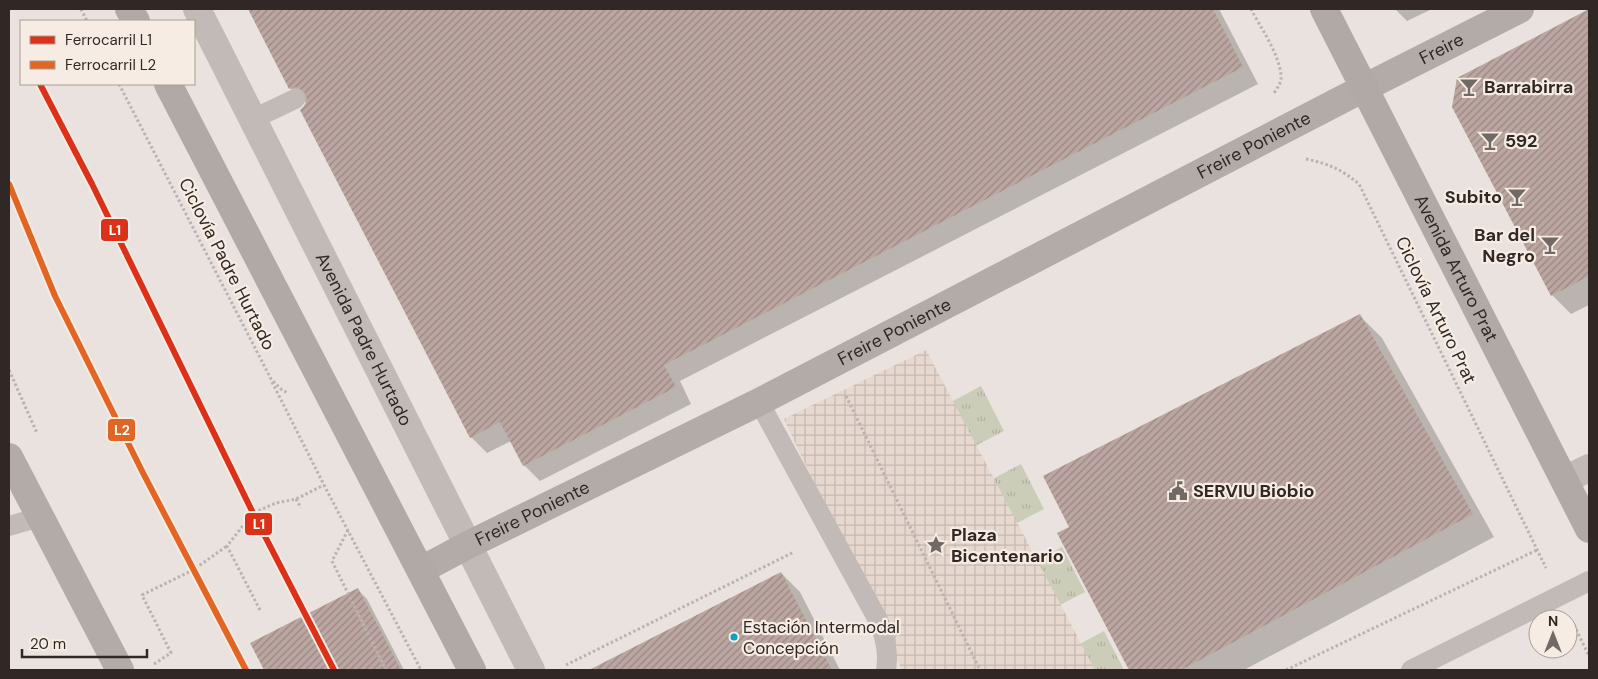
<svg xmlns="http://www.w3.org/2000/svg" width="1598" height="679" viewBox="0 0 1598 679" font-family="'DM Sans',sans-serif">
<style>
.grass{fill:url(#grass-tufts)}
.plaza{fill:url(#plaza-grid)}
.shadow{fill:#0003}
.building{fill:url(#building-hatch)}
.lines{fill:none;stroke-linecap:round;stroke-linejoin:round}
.path{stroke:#bab3b0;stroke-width:3;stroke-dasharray:2.5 2.5;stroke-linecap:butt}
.lane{stroke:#c1bab7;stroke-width:20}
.street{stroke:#c1bab7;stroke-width:28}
.secondary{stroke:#b2aba8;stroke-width:28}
.primary{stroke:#b0a9a6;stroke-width:28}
.rail-1-casing{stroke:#f6ece4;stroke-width:10}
.rail-2-casing{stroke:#f6ece4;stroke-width:10}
.rail-1{stroke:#dd3018;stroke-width:6}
.rail-2{stroke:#e36523;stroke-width:6}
.bus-dot{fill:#02a3c6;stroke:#f6ece4;stroke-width:2}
.labels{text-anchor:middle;stroke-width:4.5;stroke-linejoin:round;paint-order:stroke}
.bus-label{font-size:17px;fill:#312826;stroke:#f6ece4;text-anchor:start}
.street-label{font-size:18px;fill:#312826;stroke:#f6ece4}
.poi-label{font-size:18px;font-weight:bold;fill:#312826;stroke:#f6ece4;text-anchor:start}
.line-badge{stroke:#f6ece4;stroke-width:2}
.badge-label{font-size:14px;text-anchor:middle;font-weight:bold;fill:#fff}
</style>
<defs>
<pattern id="grass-tufts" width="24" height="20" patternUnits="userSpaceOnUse" patternTransform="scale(1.25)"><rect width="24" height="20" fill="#cccdb9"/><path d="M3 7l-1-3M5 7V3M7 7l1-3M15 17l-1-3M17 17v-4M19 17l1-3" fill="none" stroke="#b0b09f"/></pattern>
<pattern id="plaza-grid" width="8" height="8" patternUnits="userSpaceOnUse" patternTransform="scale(1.25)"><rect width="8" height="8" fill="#e6d8ce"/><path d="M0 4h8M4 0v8" fill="none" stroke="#c6b9b1"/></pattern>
<pattern id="building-hatch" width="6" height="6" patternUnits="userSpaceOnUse" patternTransform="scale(1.25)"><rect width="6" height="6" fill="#bba6a1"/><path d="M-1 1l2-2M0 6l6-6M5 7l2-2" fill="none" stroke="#998783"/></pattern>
</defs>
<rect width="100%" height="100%" fill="#e9e2de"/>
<!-- grass -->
<g class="grass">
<polygon points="981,386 1004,431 931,469 908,425"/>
<polygon points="1021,464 1044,509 971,547 948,503"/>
<polygon points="1062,547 1085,592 1012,630 988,586"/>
<polygon points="1104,631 1124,670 1031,670"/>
</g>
<!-- plaza -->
<polygon class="plaza" points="926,350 1095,670 902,670 784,419"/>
<!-- shadow -->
<g class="shadow">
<polygon points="249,9 1219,9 1258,84 680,381 691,404 540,481 524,465 511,441 487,453 471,437 307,104 290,88"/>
<polygon points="1395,9 1432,9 1407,21"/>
<polygon points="1583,14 1589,20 1589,305 1571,314 1552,295"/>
<polygon points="1360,316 1382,338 1494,537 1244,670 1130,670 1059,533 1070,527"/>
<polygon points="781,573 800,592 840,670 591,670"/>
<polygon points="358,590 367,599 404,670 265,670 251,643"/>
</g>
<!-- building -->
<g class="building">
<polygon points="248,9 1213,9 1243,67 664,365 676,387 523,466 500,422 470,438 300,110 304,106 307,100 305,93 302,90 296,87 289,89"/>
<polygon points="1589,9 1589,276 1551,296 1452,107 1457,78"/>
<polygon points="1360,314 1473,514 1181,670 1129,670 1057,533 1069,527 1043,476"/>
<polygon points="781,572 832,670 589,670"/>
<polygon points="358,588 401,670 264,670 250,643"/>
</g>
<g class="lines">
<!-- path -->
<g class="path">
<polyline points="81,9 87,21"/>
<path d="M1251,9c10,19 28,45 30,66 1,7 -3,12 -7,18"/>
<polyline points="119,84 271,379 282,390 288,393"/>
<path d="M1306,159c23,5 35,10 53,25l187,384"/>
<polyline points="9,370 37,433"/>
<polyline points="272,382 324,485 421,670"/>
<polyline points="846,396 980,670"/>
<polyline points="296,499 301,508"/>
<polyline points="348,530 332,561 386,670"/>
<polyline points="260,610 227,546 253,513 276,503 296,499 324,485"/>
<polyline points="1574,625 1589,656"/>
<polyline points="154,664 171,653 142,595 193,570 227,546"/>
<polyline points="566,665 794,552"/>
<polyline points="1286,670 1537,550"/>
</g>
<!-- lane -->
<g class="lane">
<polyline points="253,119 295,99"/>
<path d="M759,402l119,218c7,17 11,32 8,50"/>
<polyline points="9,526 40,517"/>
<polyline points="1411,670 1589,581"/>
</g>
<!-- street -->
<g class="street">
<path id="s1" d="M197,9l334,661"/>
<polyline points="1564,480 1589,468"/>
</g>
<!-- secondary -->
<g class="secondary">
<polyline points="9,457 120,670"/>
<path id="s2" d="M421,570l47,-25 291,-143 605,-314 156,-79"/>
</g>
<!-- primary -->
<g class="primary">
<polyline points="129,9 136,21"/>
<path id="s3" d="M1324,9l265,520"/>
<polyline points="168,84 472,670"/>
</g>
<!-- rail-1 casing -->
<g class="rail-1-casing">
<polyline id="rail-1" points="40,84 92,184 253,513 334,670"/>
</g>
<!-- rail-2 casing -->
<g class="rail-2-casing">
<polyline id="rail-2" points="9,184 55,296 143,473 246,670"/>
</g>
<!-- rail-1 -->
<use href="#rail-1" class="rail-1"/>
<!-- rail-2 -->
<use href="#rail-2" class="rail-2"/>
</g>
<!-- icons -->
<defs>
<g id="bar-bare" transform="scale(1.5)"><path d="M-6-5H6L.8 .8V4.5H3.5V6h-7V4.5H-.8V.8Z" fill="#716966" stroke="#f6ece4" stroke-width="2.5" paint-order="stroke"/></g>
<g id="civic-bare" transform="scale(1.5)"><path d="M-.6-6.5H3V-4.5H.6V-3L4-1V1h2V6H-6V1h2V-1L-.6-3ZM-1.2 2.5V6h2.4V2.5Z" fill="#716966" stroke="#f6ece4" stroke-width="2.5" paint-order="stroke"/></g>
<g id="sight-bare" transform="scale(1.5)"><path d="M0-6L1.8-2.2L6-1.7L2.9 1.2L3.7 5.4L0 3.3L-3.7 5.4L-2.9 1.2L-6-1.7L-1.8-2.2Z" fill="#716966" stroke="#f6ece4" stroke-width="2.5" paint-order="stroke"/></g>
</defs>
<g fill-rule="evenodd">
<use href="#bar-bare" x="1469" y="87"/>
<use href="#bar-bare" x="1490" y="141"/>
<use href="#bar-bare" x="1517" y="197"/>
<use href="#bar-bare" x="1550" y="245"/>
<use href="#civic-bare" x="1178" y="491"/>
<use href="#sight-bare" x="936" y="545"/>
</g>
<!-- markers -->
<circle class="bus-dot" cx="734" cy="637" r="4.5"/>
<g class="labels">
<!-- bus labels -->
<g class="bus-label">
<text x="743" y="633">Estación Intermodal<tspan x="743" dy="21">Concepción</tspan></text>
</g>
<!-- street labels -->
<g class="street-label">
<text dy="6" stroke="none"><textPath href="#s2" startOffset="1146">Freire</textPath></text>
<text dy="6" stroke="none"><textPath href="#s2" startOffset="935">Freire Poniente</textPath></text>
<text transform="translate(227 264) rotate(63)" y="6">Ciclovía Padre Hurtado</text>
<text dy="6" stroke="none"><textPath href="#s3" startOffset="291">Avenida Arturo Prat</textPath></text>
<text transform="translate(1436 310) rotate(64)" y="6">Ciclovía Arturo Prat</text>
<text dy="6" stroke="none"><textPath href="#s2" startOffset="530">Freire Poniente</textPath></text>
<text dy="6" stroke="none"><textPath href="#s1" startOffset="370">Avenida Padre Hurtado</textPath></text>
<text dy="6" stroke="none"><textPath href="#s2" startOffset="125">Freire Poniente</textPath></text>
</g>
<!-- poi labels -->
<g class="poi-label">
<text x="1484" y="93">Barrabirra</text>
<text x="1505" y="147">592</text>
<text x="1502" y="203" text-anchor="end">Subito</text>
<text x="1535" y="241" text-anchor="end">Bar del<tspan x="1535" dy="21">Negro</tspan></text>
<text x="1193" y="497">SERVIU Biobio</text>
<text x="951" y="541">Plaza<tspan x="951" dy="21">Bicentenario</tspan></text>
</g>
</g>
<g class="line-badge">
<rect x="100" y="218" width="29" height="24" rx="5" fill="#dd3018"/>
<rect x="107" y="418" width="29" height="24" rx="5" fill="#e36523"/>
<rect x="244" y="512" width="29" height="24" rx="5" fill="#dd3018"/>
</g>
<g class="badge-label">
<text x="115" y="235">L1</text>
<text x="122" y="435">L2</text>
<text x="259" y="529">L1</text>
</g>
<!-- border -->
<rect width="1598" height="679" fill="none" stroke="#312826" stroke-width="20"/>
<!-- legend -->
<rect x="20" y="20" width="175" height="65" fill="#f6ece4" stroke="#a79e98"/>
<rect x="30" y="36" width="25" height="8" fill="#dd3018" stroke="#a79e98"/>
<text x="65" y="45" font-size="15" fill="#312826">Ferrocarril L1</text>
<rect x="30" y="61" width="25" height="8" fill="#e36523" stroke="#a79e98"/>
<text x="65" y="70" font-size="15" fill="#312826">Ferrocarril L2</text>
<!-- north arrow -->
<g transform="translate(1553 634)"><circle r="24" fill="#f6ece4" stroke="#a79e98"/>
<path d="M0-4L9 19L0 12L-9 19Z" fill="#716966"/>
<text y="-8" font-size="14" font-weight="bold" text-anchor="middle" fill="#312826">N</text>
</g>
<!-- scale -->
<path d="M22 649v8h125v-8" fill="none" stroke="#312826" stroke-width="2.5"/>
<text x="30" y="649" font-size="15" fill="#312826" stroke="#f6ece4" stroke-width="4" paint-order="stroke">20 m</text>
</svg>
